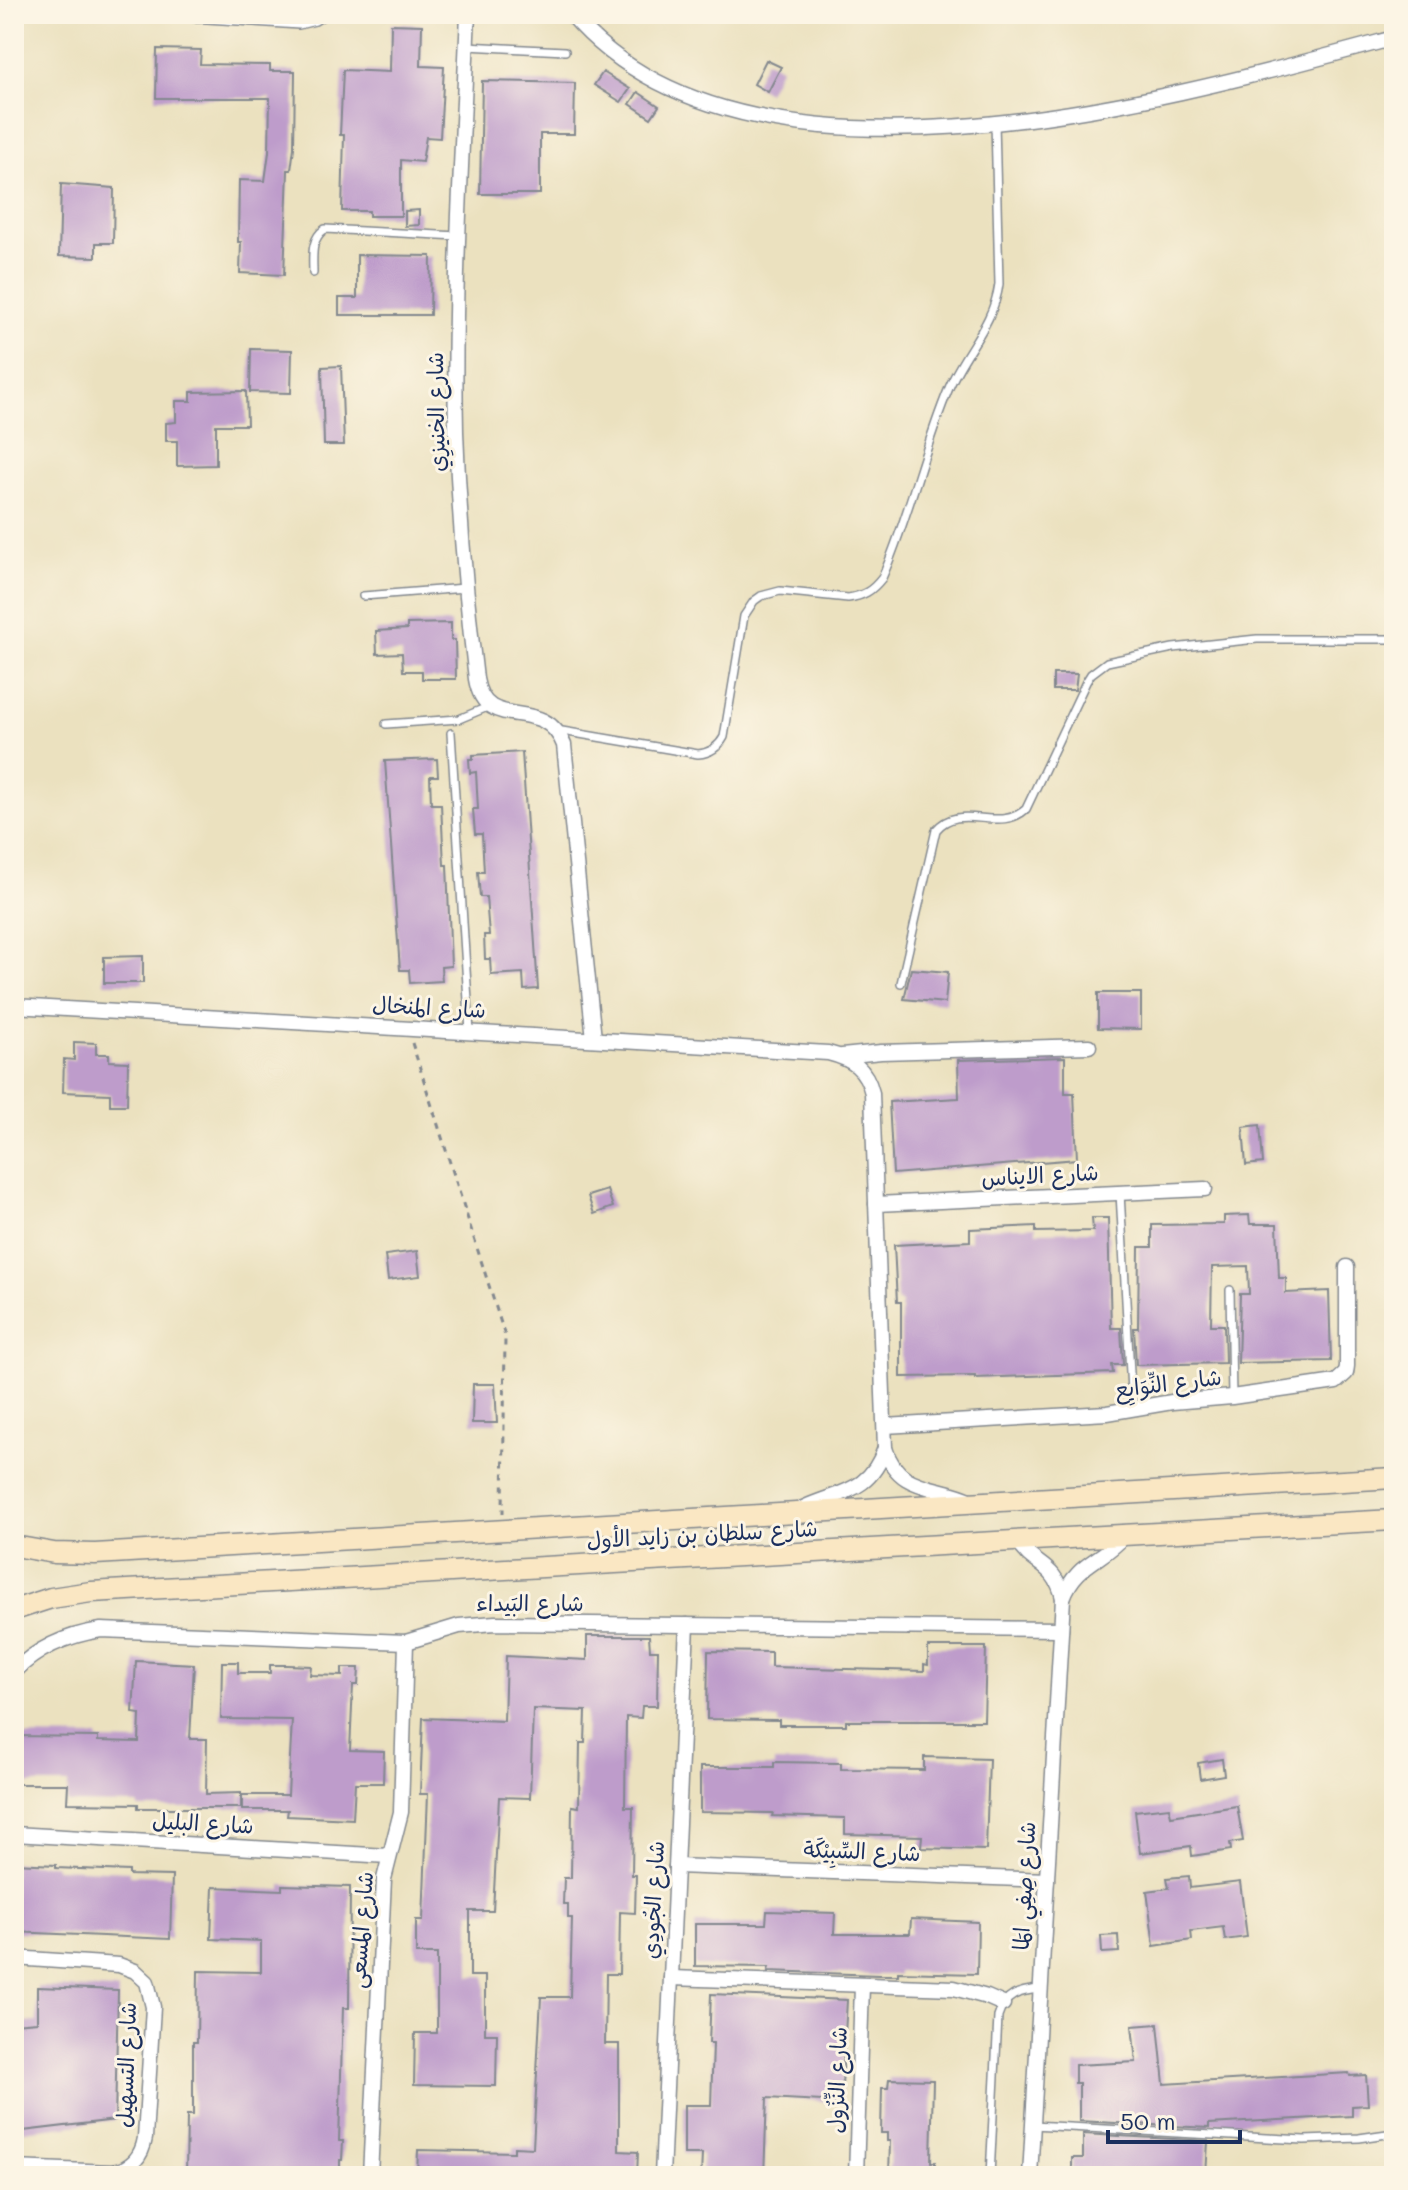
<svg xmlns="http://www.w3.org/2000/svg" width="1408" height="2190" viewBox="0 0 1408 2190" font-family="Mali,'Playpen Sans Arabic',sans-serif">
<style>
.building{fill:#be9ccb}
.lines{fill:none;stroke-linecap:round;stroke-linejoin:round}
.service-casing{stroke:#83888e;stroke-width:10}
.minor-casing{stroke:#83888e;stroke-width:17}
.secondary-casing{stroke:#83888e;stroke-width:23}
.path{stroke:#83888e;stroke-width:3;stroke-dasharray:6 6;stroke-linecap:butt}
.service{stroke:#fff;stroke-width:7}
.minor{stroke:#fff;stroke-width:14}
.secondary{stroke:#fae7c3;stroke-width:20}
.labels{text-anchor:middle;stroke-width:6;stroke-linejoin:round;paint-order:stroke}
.street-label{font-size:22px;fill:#1b2f5e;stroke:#fcf5e5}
</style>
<rect width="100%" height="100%" fill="#fcf5e5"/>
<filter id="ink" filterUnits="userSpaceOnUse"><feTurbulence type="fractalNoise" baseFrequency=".0125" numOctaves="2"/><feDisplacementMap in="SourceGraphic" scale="16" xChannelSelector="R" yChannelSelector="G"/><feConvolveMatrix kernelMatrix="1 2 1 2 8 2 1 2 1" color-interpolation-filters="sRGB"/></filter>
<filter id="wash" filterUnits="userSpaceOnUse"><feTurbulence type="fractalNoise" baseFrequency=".006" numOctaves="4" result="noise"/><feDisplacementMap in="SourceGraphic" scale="32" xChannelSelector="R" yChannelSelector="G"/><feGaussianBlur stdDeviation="1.8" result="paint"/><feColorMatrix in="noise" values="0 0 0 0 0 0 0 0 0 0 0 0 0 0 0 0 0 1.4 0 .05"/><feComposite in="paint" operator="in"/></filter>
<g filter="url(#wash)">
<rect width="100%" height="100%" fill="#ebe1bf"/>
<g id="blocks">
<!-- building -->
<g class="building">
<polygon points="391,24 422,25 421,66 444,67 440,138 426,137 422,162 401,160 401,216 369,216 369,211 342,211 344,135 340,135 343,70 390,72"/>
<polygon points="157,49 201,50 200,64 270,65 270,71 295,71 294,148 291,170 288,170 284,275 240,273 241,242 238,242 239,180 265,181 269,152 270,98 156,98"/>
<polygon points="766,60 781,67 768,92 754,84"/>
<polygon points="603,72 630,89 621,102 594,85"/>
<polygon points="482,81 575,83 574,134 540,134 540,194 480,194"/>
<polygon points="638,92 659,106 651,118 630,104"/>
<polygon points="61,184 114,188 113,243 96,243 96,257 59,256"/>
<polygon points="419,210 419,225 405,226 405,211"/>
<polygon points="357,255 431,256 430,315 339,315 339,298 357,298"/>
<polygon points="251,349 292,350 291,393 250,392"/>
<polygon points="341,366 344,445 324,445 322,367"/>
<polygon points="246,391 247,425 216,425 216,465 177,466 177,441 166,441 166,423 176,422 176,401 191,401 191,392"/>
<polygon points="451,623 451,640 455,640 456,679 422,679 422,671 403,671 402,653 377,654 376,631 407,629 407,624"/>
<polygon points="1053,674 1077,674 1075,690 1053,690"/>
<polygon points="522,752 538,989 524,990 523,973 491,975 490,959 485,959 484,935 489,935 486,897 480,897 478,872 484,872 482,834 475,834 473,809 478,809 476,772 470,773 469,759 473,759 473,755"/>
<polygon points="437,759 438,776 430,776 431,804 441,804 444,865 447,865 451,966 441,967 442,981 410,983 409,970 400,970 385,761"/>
<polygon points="143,956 143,983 104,983 104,957"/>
<polygon points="911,969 948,972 945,1003 904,999"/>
<polygon points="1098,993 1141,993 1141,1029 1098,1028"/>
<polygon points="74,1042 96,1043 96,1054 109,1054 109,1061 128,1062 127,1105 110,1105 110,1094 63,1092 64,1059 74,1060"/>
<polygon points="1065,1057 1065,1093 1074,1093 1077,1159 893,1174 889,1102 959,1098 958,1060"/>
<polygon points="1260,1125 1263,1163 1246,1165 1243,1127"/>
<polygon points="607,1190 613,1207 594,1214 588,1196"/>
<polygon points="1249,1215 1250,1224 1277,1224 1279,1278 1286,1278 1286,1293 1329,1291 1331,1361 1238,1363 1240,1294 1249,1294 1248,1266 1212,1267 1211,1325 1224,1325 1225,1363 1136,1365 1134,1328 1138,1328 1139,1247 1152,1247 1152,1225 1224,1224 1224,1216"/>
<polygon points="1092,1218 1108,1218 1111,1328 1121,1328 1123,1365 1112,1365 1113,1373 975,1378 975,1376 901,1377 901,1302 897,1302 894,1245 970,1241 970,1229 1036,1226 1036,1232 1093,1231"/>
<polygon points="417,1251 420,1276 388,1280 385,1255"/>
<polygon points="473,1384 495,1384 497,1423 472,1423"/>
<polygon points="587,1636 649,1636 650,1650 658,1650 657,1706 642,1706 641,1718 626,1717 625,1807 633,1807 632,1875 636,1875 635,1913 620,1912 619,1974 606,1974 605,2044 619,2044 619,2151 638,2152 637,2176 417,2176 418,2150 514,2152 514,2147 533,2148 541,1997 570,1997 572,1918 568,1918 568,1904 563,1904 564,1878 571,1878 572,1806 579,1807 580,1743 585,1743 586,1711 533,1709 530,1798 499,1797 493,1911 470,1911 470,1976 485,1976 485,2034 497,2034 496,2086 414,2085 415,2033 437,2033 437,1954 416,1954 416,1920 423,1920 428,1794 420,1794 423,1718 504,1721 506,1656 587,1660"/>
<polygon points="928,1647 986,1647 984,1721 846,1721 846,1725 779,1725 779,1720 707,1719 708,1651 771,1652 771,1667 924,1671 924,1664 928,1665"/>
<polygon points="136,1661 194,1664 190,1739 207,1739 206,1794 241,1793 241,1808 138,1808 138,1804 67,1803 68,1784 14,1784 14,1736 98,1737 98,1741 139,1742 140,1714 133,1713"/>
<polygon points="222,1662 238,1662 238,1673 270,1673 270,1665 287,1665 311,1666 310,1675 342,1676 342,1668 359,1668 358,1685 353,1685 350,1750 384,1751 383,1783 355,1783 353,1819 287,1816 288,1810 242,1810 242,1795 288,1795 292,1720 221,1719"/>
<polygon points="924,1757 989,1759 986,1850 921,1848 922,1836 845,1834 845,1818 772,1816 773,1813 700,1812 700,1767 774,1767 774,1762 841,1763 841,1769 924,1770"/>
<polygon points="1222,1759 1224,1775 1200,1779 1198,1763"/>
<polygon points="1237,1806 1243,1841 1230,1843 1231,1850 1192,1856 1191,1846 1140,1853 1135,1811 1169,1807 1171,1816"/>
<polygon points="14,1863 56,1865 56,1868 129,1871 129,1875 172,1876 170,1939 14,1932"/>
<polygon points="1189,1876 1190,1888 1240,1882 1247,1937 1225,1940 1223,1927 1191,1931 1192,1940 1154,1946 1147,1891 1169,1888 1167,1878"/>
<polygon points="282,1885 350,1887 349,2008 343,2008 339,2141 343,2141 342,2160 340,2160 340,2176 186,2176 187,2115 193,2115 193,2042 197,2042 198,1971 261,1972 261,1941 211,1939 213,1887 282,1890"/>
<polygon points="767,1911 835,1913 834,1934 910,1934 911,1919 978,1922 977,1974 898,1972 898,1975 879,1975 768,1971 769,1967 695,1966 695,1924 766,1924"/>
<polygon points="1118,1935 1119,1952 1102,1953 1101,1936"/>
<polygon points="37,1987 118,1990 115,2120 14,2132 14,2024 37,2022"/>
<polygon points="711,1994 847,2000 841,2102 767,2098 764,2176 701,2176 702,2154 684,2154 684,2105 711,2105 713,2043 709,2043"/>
<polygon points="1158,2024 1164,2084 1349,2073 1350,2076 1366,2075 1368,2105 1352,2106 1352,2116 1209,2124 1209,2128 1079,2121 1079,2083 1075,2083 1075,2065 1136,2062 1132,2026"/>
<polygon points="889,2079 933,2080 931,2162 935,2162 935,2176 889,2176 890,2141 887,2141 887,2133 881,2133 882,2088 888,2088"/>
<polygon points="1083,2134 1208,2141 1206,2176 1072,2174 1072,2158 1083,2158"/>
</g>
</g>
</g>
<g filter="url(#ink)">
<use href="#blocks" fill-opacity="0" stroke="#83888e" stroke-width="2"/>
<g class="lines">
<!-- service casing -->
<g class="service-casing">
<g id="service">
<polyline points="129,14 299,25 315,21 326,14"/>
<polyline points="467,46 565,51"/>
<path d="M313,273c0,-16 -3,-34 12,-44l133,7"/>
<polyline points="363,596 465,588"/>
<polyline points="386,724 459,719 490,706"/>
<path d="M556,730l142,24c12,-1 20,-6 26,-17l20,-121 10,-15 7,-5 19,-5 68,7c15,-2 24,-7 34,-20 27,-61 41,-128 67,-190 15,-36 45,-64 50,-104l-4,-162"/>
<polyline points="451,733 470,1032"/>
<path d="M901,983l35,-153c24,-29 63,4 90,-21l60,-127 5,-8 16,-12 66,-14 84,-9h137"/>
<polyline points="1120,1193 1132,1409"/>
<polyline points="1230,1290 1232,1397"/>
<polyline points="1033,2125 1304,2140 1359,2138 1394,2133"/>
<path d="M990,2176l8,-159c7,-23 21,-26 42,-28"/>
</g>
</g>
<!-- minor casing -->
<g class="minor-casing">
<g id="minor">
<path d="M468,14c-6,139 -15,279 -12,418 3,83 10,165 20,247 10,58 67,13 88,66l30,294"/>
<path d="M571,14c175,206 602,84 823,24"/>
<path d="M14,1006l814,47c24,6 38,15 44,40l13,355c13,45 52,36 87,53"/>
<polyline points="842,1056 881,1052 1089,1046"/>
<polyline points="876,1204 1205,1189"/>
<polyline points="885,1426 1107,1413 1172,1402 1232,1397 1336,1382 1346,1373 1347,1366 1347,1267"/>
<path d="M803,1508c37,-17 67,-15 82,-60"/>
<path d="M1018,1541c14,26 37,21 45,57"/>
<path d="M14,1672c24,-25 54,-37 87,-42l305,12 53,-16 36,-3 566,6"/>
<polyline points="14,1834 388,1856"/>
<polyline points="676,1866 1047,1880"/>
<path d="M14,1958l105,7 16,6 12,11 6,25 -8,131c-3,19 -14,31 -33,34l-98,-4"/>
<polyline points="671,1978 954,1988 987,1997 1003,2004"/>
<polyline points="370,2176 384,1879 401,1812 406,1642"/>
<polyline points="662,2176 687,1625"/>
<polyline points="856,2176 862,1985"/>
<path d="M1030,2176l33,-578c13,-36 41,-37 62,-63"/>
</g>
</g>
<!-- secondary casing -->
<g class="secondary-casing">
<g id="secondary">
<polyline points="14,1546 54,1553 95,1554 1394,1478"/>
<polyline points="14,1610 51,1598 91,1592 1394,1520"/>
</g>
</g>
<!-- path -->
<polyline class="path" points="412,1043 505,1336 503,1513"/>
<!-- service -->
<use href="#service" class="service"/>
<!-- minor -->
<use href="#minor" class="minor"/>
<!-- secondary -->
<use href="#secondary" class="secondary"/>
</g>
</g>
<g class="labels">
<!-- street labels -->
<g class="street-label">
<text transform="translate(436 412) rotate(-91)" y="8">شارع الخنيزِي</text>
<text transform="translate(429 1007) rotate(3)" y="8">شارع المنخال</text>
<text transform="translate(1040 1175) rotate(-3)" y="8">شارع الايناس</text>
<text transform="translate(1168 1383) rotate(-7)" y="8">شارع النِّوَايِع</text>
<text transform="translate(702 1534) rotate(-3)" y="8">شارع سلطان بن زايد الأول</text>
<text x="530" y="1611">شارع البَيداء</text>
<text transform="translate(203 1823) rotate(3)" y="8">شارع البليل</text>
<text transform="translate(862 1851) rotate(2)" y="8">شارع السِّبِيْكَة</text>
<text transform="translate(1024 1886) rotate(-87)" y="8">شارع صِفِي المَا</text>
<text transform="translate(653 1900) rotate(-87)" y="8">شارع الجُودِي</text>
<text transform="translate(361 1930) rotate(-86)" y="8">شارع المسعى</text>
<text transform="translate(126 2065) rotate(-88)" y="8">شارع التسهيل</text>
<text transform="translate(837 2080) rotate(-88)" y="8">شارع النِّزُول</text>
</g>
</g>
<!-- margin -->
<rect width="1408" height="2190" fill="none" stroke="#fcf5e5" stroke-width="48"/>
<!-- scale -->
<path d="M1108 2130v12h132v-12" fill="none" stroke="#1b2f5e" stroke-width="4"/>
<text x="1120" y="2130" font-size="24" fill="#1b2f5e" stroke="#fcf5e5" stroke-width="6" paint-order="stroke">50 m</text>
</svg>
